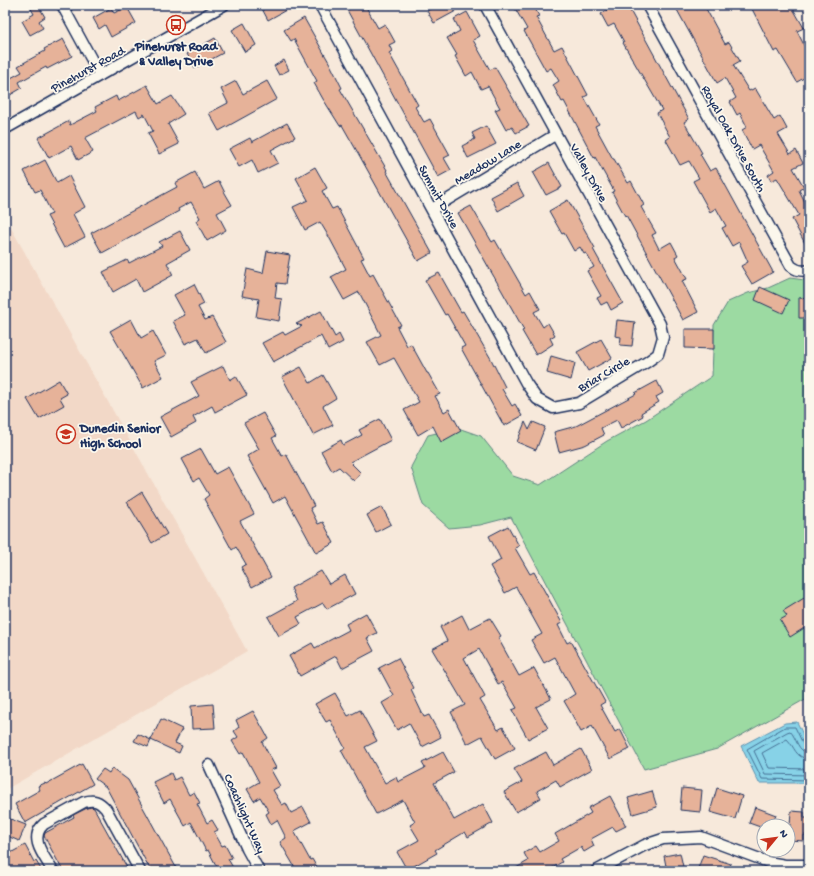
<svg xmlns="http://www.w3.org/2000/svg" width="814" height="876" viewBox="0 0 814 876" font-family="'Gochi Hand',sans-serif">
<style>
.built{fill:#f2d8c7}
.green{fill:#9cdaa2;stroke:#5c8480}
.water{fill:#87d2e7;stroke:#5c91b0}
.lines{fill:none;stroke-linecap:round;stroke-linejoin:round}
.shore{stroke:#467095;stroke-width:1}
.building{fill:#e6b299;stroke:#1b2f5e}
.minor-casing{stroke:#1b2f5e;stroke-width:13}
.minor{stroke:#fbf7ec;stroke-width:10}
.labels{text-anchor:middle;stroke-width:3.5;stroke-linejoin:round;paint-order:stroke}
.poi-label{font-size:13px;font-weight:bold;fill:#1b2f5e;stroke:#fbf7ec}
.street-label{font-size:13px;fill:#1b2f5e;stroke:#fbf7ec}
</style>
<rect width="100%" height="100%" fill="#f7e9db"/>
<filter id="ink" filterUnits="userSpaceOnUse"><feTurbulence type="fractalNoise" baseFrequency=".025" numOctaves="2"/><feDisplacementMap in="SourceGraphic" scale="8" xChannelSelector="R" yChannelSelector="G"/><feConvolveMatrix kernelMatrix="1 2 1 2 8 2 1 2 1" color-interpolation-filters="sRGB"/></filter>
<g filter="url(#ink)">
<!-- built -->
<polygon class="built" points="5,217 247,651 5,790"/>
<!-- green -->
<polygon class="green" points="790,278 805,280 809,292 809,697 717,749 644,769 511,517 480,525 449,528 423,505 411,467 428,435 458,428 481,436 513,476 540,485 607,441 646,420 712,376 714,325 728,302 748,293 768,288"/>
<!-- water -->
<polygon class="water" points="797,722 809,747 809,783 759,783 741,746 785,723"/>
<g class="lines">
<!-- shore -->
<g class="shore">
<polyline points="809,748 804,746 795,727 785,727 747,749 762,779 809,780"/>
<path d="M809,753c-12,-1 -12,-15 -19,-22l-3,1 -33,19 11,23 44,1"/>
<path d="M809,759c-14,-1 -14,-12 -22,-20l-25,14 7,15 40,1"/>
</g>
</g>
<!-- building -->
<g class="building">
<polygon points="29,5 38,5 45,17 39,21 43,28 30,35 22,21 34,14"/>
<polygon points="260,5 295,5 268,20"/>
<polygon points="357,5 358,5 361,10 366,7 378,28 385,24 395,42 389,45 392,51 389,53 418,105 415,107 424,122 430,119 450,155 444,158 451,170 438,177 347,10"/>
<polygon points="437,5 452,5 456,11 434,23 427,11"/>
<polygon points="513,5 533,5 539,16 536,17 554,50 562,46 588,95 584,97 599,124 595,126 613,159 614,159 628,183 631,181 644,205 641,207 656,233 652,235 659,249 671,242 678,255 675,257 687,279 682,281 698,312 683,320 626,215 625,216 612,192 614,191 595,157 594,158 564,101 562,102 553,85 559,81 551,68 546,71 524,31 527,29"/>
<polygon points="604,5 627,5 689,119 684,122 702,153 700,154 710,171 716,168 773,272 752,284 741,266 748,262 739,242 732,246 722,228 726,226 716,208 710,212 693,181 699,178 689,161 680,165 666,140 670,137 657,113 662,110 623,43 624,42 614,24 608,27 601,14 607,10"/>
<polygon points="682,5 704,5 725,44 729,42 740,61 733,65 749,91 755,88 774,120 780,116 787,129 778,134 790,154 796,150 803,163 793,168 804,187 799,190 809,210 809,251 792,219 799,215 777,178 771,181 768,175 774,171 759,145 752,149 742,130 747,127 740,113 737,115 730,102 736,98 725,78 717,83 676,8"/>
<polygon points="750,5 791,5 804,28 797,31 809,55 809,75 797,82 778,50 774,52"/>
<polygon points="127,7 136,23 111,37 105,25 99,29 93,18 111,8 114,13"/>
<polygon points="467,12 480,36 473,40 490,70 495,67 529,126 516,133 512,127 506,130 495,110 500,108 488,86 481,89 472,72 466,76 455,56 457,55 447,38 460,31 454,19"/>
<polygon points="304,18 330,64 342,88 340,89 387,170 386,171 432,253 418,261 358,153 342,125 340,126 323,99 314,83 317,81 294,39 291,41 284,30"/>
<polygon points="244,23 256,45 245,52 232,30"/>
<polygon points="215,38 223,53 195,68 187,54"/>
<polygon points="63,39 72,56 47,69 46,67 19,82 22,88 5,98 5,81 22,72 18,66 45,51 44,49"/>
<polygon points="284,60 289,70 279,75 274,66"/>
<polygon points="236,81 243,94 267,81 277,99 219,131 209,113 228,103 221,89"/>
<polygon points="147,85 158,104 172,96 184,114 168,124 179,144 159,154 148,133 153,131 144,114 139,117 136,111 85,138 93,152 78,160 71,146 49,158 38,138 69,121 70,125 97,111 95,107 116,96 118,101"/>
<polygon points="287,123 295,137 271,150 278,163 258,173 252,160 239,167 229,149 250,138 252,142"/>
<polygon points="486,126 496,144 468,158 462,146 475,139 472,133"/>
<polygon points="45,160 57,183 69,176 85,207 73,214 85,237 64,248 47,216 52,214 40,190 35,192 24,171"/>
<polygon points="549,163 562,187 546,195 533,172"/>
<polygon points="315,167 327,188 322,191 332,209 337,207 364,258 361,259 370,276 373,274 401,325 397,327 407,346 411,344 427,373 428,373 440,394 435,396 444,412 449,409 461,431 441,442 433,426 418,435 404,410 419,402 394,358 380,365 367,342 381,335 359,292 344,300 331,277 346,269 329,237 320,222 305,230 293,207 308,200 296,178"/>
<polygon points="195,172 204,189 219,181 225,193 232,205 217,213 226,230 207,241 196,221 200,218 191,202 178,209 179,211 102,253 91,233 177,187 175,183"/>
<polygon points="517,183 524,196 498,211 491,197"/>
<polygon points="568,200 595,248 593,249 623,303 611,310 607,302 601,305 597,298 601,296 587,271 594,267 586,253 584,254 580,247 574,251 564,233 562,234 549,211"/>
<polygon points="471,206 492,242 495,240 526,294 530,291 540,309 534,312 543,327 548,323 555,335 550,338 553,344 536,355 522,331 524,330 458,213"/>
<polygon points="180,231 190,250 167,263 173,275 142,292 136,279 113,292 103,272 127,260 129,263 162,246 159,242"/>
<polygon points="267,251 290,255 285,284 277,283 275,298 282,299 279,321 256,317 259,299 242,296 247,269 263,273"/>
<polygon points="439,273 461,312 463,311 491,359 505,387 502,389 512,406 515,404 522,416 504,426 461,348 465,346 447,314 445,315 425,280"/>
<polygon points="194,284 204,304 198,307 205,320 212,317 226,342 206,353 198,338 185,344 173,321 185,315 174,295"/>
<polygon points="760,287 789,300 783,313 755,300"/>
<polygon points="809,297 809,318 799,318 799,298"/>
<polygon points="321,311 335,337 339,334 343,342 328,350 321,336 273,362 262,343 283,332 285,335 302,326 296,324"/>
<polygon points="131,319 141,338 153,331 166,355 154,361 163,377 143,388 110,331"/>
<polygon points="617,320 635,322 632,346 620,345 621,337 615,336"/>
<polygon points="685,329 714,329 714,349 685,348"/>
<polygon points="601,339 612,358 588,371 577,352"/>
<polygon points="551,356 575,363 571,380 547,373"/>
<polygon points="223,366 230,380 236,376 247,395 215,412 212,406 205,410 193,417 196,423 171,437 160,417 199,396 191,382"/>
<polygon points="301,367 310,383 323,375 336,398 323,406 333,425 313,435 282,377"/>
<polygon points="59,380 67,394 60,398 64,405 39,419 27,399"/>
<polygon points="657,381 663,393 656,397 659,402 641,413 643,416 621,428 617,420 601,428 604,435 585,445 559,452 554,432 576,426 636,394 635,393"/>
<polygon points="263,413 276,436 272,438 282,456 286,454 314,506 310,508 318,524 323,522 334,543 316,553 285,496 273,503 247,456 259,449 244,423"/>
<polygon points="380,419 391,440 350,462 361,473 354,481 339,467 332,471 321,451 341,440 343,445 362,435 359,430"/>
<polygon points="525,422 529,430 533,422 545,427 536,450 517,442"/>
<polygon points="201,449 215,474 228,467 254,514 240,521 271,577 252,587 241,567 246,564 236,547 232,550 204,499 209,495 199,478 194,481 182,459"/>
<polygon points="142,492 167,534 152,543 127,502"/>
<polygon points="382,507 391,524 376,532 367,515"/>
<polygon points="508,526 519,546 515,548 530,574 534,572 562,623 558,625 567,643 571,641 605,702 600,705 615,732 620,729 630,749 610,759 592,726 581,732 571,713 564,701 575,694 555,657 544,663 531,640 542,634 516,587 505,593 490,566 501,560 489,536"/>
<polygon points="321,571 329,584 345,575 355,594 327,609 323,603 297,617 301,624 279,636 268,617 297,601 291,588"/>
<polygon points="809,595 809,625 790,637 780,620 787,616 783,611"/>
<polygon points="366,613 377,633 367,638 374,651 342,668 336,656 300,676 289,656 312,643 315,648 349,630 346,624"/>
<polygon points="462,615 469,629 490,618 501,636 498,638 519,676 534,668 551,699 536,707 548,728 528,739 512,710 517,708 502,682 498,684 479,649 464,658 485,697 480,700 498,730 503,727 515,748 495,759 482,736 467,744 451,712 465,705 432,649 447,641 440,627"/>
<polygon points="398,658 414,688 411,690 424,717 429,715 441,737 422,747 409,723 397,730 382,703 394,696 379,668"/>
<polygon points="335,693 348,716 360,710 377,741 365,747 385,783 396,777 398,782 425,768 422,763 443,752 454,772 434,783 454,820 483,804 493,823 468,837 465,832 435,850 437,853 407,870 397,852 419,840 410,825 415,822 403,800 376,814 341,750 345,748 330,720 326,722 315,704"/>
<polygon points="213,704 215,728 192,729 191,706"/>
<polygon points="253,711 268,738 262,742 276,768 271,770 280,786 273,790 282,805 286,803 291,813 303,807 311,822 294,831 310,860 312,859 319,871 297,871 280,842 286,838 277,820 271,824 266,814 269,812 260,797 254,801 247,789 259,782 243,752 240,754 232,741 238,737 234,731 239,727 236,720"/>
<polygon points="161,719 182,729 175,743 182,746 179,753 151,740"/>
<polygon points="138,734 151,740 148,747 134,741"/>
<polygon points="581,749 592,769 560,787 556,780 537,791 541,798 516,812 504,792 522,782 514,769 546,752 553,765"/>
<polygon points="82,764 93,784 25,823 15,804 40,790 38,786 45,783 46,784"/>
<polygon points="112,768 128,780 178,871 151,871 106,787 95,779 103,769 109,773"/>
<polygon points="171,773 174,780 180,777 189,795 194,792 200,803 197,804 207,823 212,820 218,830 214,832 222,846 225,845 232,858 228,859 235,871 219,871 208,850 206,851 191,822 185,826 170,799 164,803 153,782"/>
<polygon points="682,788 702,790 700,812 680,810"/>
<polygon points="717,788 742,796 735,819 710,812"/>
<polygon points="652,791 657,807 633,814 628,798"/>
<polygon points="610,796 626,826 616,831 613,827 591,839 594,846 584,852 581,847 560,859 562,862 547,871 511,871 528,861 524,853 536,846 540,852 559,841 555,834 591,813 588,808"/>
<polygon points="91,807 94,808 129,871 63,871 44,836 45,833 74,817 73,815 87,808"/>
<polygon points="755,807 776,815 773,823 766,820 763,828 749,823"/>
<polygon points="791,811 804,812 804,818 809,818 809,836 804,835 804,841 789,840"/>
<polygon points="5,817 26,825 19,841 5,835"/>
<polygon points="25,845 34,862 36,861 42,871 9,871 5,863 5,856"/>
<polygon points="680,853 684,871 667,871 664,856"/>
<polygon points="703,855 731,864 728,871 697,871"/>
</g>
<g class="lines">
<!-- minor casing -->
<g class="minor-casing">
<g id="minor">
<polyline points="62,5 100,75"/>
<polyline points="320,5 526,383 537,399 553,408 579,403 647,362 658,354 663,337 660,324 485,5"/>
<path d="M647,5l144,261c5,4 11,6 18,4"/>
<polyline points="5,129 224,5"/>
<polyline points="432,209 555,135"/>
<polyline points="209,765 247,849 259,871"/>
<path d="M53,871c-9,-15 -25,-33 -9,-47l40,-22c10,-3 15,-1 22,7l34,62"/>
<polyline points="596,871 645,845 663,839 701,837 768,862 785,865 809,865"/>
</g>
</g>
<!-- minor -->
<use href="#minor" class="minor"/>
</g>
</g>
<!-- icons -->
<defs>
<g id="bus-ring" transform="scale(1)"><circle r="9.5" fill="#fbf7ec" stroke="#c8321e" stroke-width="1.5"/><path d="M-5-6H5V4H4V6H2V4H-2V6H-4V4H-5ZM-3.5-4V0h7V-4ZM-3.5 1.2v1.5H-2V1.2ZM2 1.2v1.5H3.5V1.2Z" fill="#c8321e"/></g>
<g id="school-ring" transform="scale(1)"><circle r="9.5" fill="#fbf7ec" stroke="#c8321e" stroke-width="1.5"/><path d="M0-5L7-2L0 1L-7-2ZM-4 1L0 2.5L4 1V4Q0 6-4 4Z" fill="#c8321e"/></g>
</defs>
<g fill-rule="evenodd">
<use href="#bus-ring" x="176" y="25"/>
<use href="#school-ring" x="66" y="434"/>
</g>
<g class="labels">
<!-- poi labels -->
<g class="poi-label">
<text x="176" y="50">Pinehurst Road<tspan x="176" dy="15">&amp; Valley Drive</tspan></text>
<text x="80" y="432" text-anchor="start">Dunedin Senior<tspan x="80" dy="15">High School</tspan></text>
</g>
<!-- street labels -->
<g class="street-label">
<text transform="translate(87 68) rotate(-29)" y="5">Pinehurst Road</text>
<text transform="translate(735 138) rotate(61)" y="5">Royal Oak Drive South</text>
<text transform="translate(487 161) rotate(-31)" y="5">Meadow Lane</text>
<text transform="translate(590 172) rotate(61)" y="5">Valley Drive</text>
<text transform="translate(440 196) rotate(61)" y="5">Summit Drive</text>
<text transform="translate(603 373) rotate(-30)" y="5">Briar Circle</text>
<text transform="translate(246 813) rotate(66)" y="5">Coachlight Way</text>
</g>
</g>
<!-- margin -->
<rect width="814" height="876" fill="none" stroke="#fbf7ec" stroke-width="20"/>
<rect x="10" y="10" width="794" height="856" fill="none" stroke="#1b2f5e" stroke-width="1.5" filter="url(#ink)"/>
<!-- north arrow -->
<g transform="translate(776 838) rotate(61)"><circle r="19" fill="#fbf7ec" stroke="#a1a7b3"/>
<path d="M0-3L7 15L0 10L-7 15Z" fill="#c8321e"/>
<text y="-6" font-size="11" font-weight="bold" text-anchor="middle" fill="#1b2f5e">N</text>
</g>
</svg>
